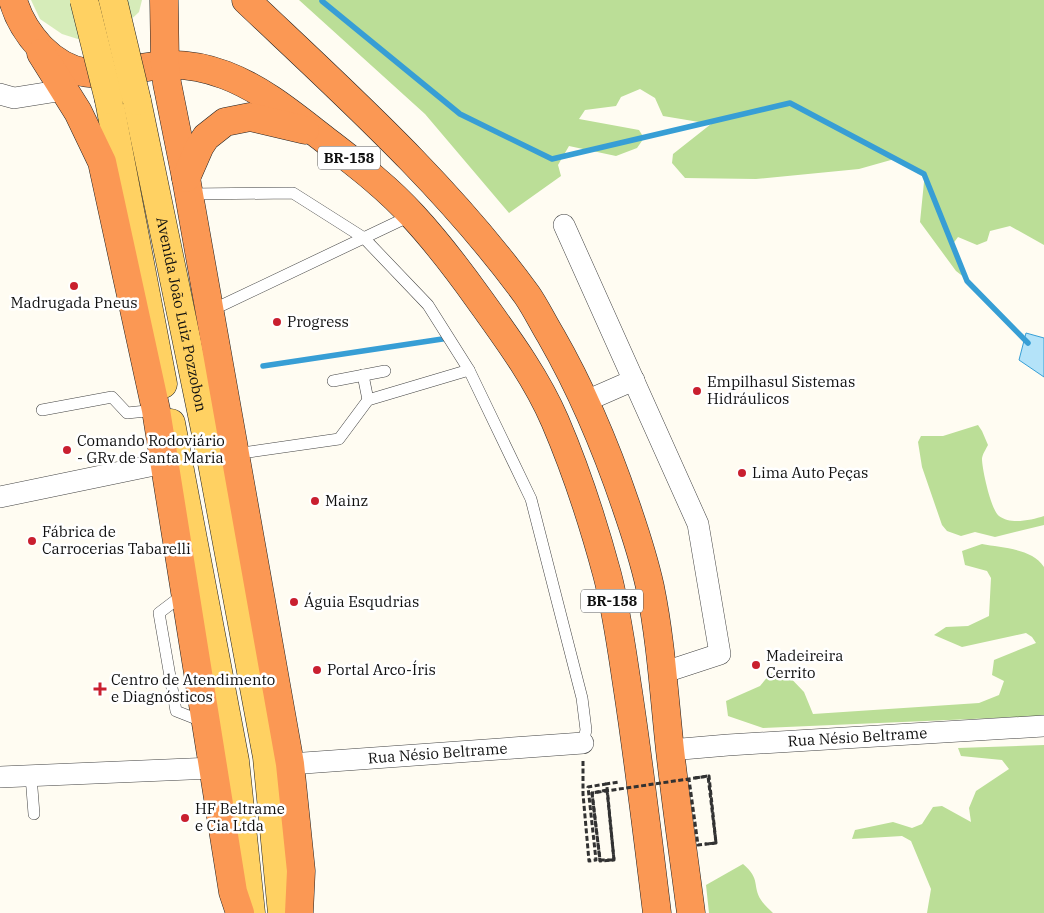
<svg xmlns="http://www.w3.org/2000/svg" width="1044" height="913" viewBox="0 0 1044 913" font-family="'IBM Plex Serif',serif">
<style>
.green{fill:#d6ecb9}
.forest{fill:#bbde97}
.water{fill:#b4e3f9;stroke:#379ed5}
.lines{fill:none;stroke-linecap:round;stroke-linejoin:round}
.stream{stroke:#379ed5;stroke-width:5.5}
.lane-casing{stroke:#434343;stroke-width:12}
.street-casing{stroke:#434343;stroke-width:22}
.primary-casing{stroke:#212121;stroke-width:29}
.highway-casing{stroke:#212121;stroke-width:29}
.path{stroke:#323232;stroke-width:3;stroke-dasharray:5 2.5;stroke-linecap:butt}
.lane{stroke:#fff;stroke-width:11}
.street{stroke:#fff;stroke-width:21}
.primary{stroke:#ffd162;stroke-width:28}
.highway{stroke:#fb9854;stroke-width:28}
.primary-bridge-casing{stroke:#212121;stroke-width:29;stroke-linecap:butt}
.path-bridge{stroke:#323232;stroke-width:3;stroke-dasharray:5 2.5;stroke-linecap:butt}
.primary-bridge{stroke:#ffd162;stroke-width:28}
.poi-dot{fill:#c91f2f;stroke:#fff;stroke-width:2}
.labels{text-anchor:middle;stroke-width:5;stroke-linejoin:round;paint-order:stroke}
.shield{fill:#fff;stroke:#585858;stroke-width:1}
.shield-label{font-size:14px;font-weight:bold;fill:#101010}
.poi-label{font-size:15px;fill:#101010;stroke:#fff;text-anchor:start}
.street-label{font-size:15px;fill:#101010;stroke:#fff}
</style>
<rect width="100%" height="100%" fill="#fffcf2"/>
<!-- green -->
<polygon class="green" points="31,0 142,0 139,12 121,29 100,38 81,40 62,34 40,19"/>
<!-- forest -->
<g class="forest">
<polygon points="299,0 1044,0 1044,245 1010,226 990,231 987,241 977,245 958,237 952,245 965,278 956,271 920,222 925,172 898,158 859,169 756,179 685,178 672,163 673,154 711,124 663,116 655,98 640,89 621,97 616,106 585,110 579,119 639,130 644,138 637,148 616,156 569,146 558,165 561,176 509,213 425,114"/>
<path d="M978,425l4,6 6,14c-2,4 -6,10 -6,14 0,10 9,51 17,57 12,9 32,4 45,0v9l-49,12 -20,-5 -14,4 -14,-5 -5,-6 -20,-58 -4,-25 3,-6h22z"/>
<path d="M982,544c20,4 50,4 62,23v149l-281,12 -35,-12 -2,-15 34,-15 10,-12 13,-4 21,22 9,22 166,-11 20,-8 5,-14 -12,-6 2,-15 42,-17 -4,-6 -6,-4 -64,14 -28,-12 12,-8 22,-1 21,-10 2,-38 -4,-7 -22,-6 -3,-14z"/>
<polygon points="1044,745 1044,913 927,913 931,889 911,841 902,836 852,839 855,830 893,822 912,828 922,824 933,807 942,806 971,822 969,808 976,791 1009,769 1002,760 961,756 958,748"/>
<path d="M743,864c18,15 9,22 18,36 3,5 8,9 12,13h-64l-3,-28z"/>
</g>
<!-- water -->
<polygon class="water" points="1026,333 1044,338 1044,377 1019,360"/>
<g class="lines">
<!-- stream -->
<g class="stream">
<polyline points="322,1 460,114 552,159 790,103 924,174 967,281 1028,343"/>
<polyline points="263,366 449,338"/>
</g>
<!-- lane casing -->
<g class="lane-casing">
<g id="lane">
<polyline points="189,194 293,193 364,238 428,305 469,370 531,499 582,698 586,730 583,743"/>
<polyline points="210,311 412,215"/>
<polyline points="363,375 368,400"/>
<polyline points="333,381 385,371"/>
<polyline points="42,410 112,397 127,413 156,410"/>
<polyline points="235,454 339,439 368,400 469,370"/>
<polyline points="184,594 159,613 176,711 204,722"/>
<polyline points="31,776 34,814"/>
</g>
</g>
<!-- street casing -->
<g class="street-casing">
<g id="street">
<polyline points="0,94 14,98 64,90"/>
<polyline points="564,225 698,524 720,654 662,673"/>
<polyline points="586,401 634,380"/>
<polyline points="0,497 164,463"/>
<path id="s1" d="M670,750l58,-5 316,-19"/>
<path id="s2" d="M290,764l293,-21"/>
<polyline points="0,777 213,768"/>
</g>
</g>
<!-- primary casing -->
<g class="primary-casing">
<g id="primary">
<polyline points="109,100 163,384"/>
<path id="s3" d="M137,101l75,362 55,294 15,156"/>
<polyline points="171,423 235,761 251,913"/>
</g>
</g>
<!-- highway casing -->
<g class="highway-casing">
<g id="highway">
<path d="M13,0c5,18 15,34 28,48 41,41 73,21 123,17 20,-1 42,3 61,10 37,14 68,40 99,64 31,24 63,48 89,77 24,26 46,55 66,83 28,39 57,78 76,122 21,49 38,101 52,153 10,38 15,78 21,117 11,73 20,148 29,222"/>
<polyline points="164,0 165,65 167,83 186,178 290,764 301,871 299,913"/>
<path d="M246,0c98,93 201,185 281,295 9,13 16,28 24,41 31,54 55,111 75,170 9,26 18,54 24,81 11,54 14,108 20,163 6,54 14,109 21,163"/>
<polyline points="41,53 78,112 102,162 156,410 233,892 240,913"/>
<polyline points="186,178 200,146 206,137 225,122 250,117 305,130"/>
</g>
</g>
<!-- path -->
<g class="path">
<polyline points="583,761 583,794 589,861 596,860 588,787 606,784"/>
<polyline points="695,778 708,776 716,843 705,844"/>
<polyline points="607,790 592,793 600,860 614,860 607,787 606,784 619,782"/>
</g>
<!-- lane -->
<use href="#lane" class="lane"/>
<!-- street -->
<use href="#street" class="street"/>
<!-- primary -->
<use href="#primary" class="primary"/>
<!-- highway -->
<use href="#highway" class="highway"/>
<!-- primary-bridge casing -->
<g class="primary-bridge-casing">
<g id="primary-bridge">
<polyline points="84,0 109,100"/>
<polyline points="113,0 137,101"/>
</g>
</g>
<!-- path-bridge -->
<polyline class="path-bridge" points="607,790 614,860 600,861 592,793 709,776 716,843 698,845 689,779"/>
<!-- primary-bridge -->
<use href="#primary-bridge" class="primary-bridge"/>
</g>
<!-- markers -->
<g class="poi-dot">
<circle cx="74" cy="286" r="5"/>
<circle cx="277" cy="322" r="5"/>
<circle cx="697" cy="391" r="5"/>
<circle cx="67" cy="450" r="5"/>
<circle cx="742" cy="473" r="5"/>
<circle cx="315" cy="501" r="5"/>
<circle cx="32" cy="541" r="5"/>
<circle cx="294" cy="602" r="5"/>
<circle cx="756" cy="665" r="5"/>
<circle cx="317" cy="670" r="5"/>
<path d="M97.5 681.5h5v5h5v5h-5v5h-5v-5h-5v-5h5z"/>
<circle cx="185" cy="818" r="5"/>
</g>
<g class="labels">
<!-- shield labels -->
<g class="shield">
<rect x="318" y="146.5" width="62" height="23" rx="4"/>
<rect x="581" y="589.5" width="62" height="23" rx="4"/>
</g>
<g class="shield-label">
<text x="349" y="163">BR-158</text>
<text x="612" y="606">BR-158</text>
</g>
<!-- poi labels -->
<g class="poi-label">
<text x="74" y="308" text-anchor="middle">Madrugada Pneus</text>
<text x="287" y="327">Progress</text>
<text x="707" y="387">Empilhasul Sistemas<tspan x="707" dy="17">Hidráulicos</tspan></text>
<text x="77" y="446">Comando Rodoviário<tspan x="77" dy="17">- GRv de Santa Maria</tspan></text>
<text x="752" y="478">Lima Auto Peças</text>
<text x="325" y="506">Mainz</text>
<text x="42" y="537">Fábrica de<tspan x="42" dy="17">Carrocerias Tabarelli</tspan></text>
<text x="304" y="607">Águia Esqudrias</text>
<text x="766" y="661">Madeireira<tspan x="766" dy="17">Cerrito</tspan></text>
<text x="327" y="675">Portal Arco-Íris</text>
<text x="111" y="685">Centro de Atendimento<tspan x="111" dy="17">e Diagnósticos</tspan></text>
<text x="195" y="814">HF Beltrame<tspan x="195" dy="17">e Cia Ltda</tspan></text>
</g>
<!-- street labels -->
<g class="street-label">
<text dy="5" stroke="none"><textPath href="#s3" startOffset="218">Avenida João Luiz Pozzobon</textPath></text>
<text dy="5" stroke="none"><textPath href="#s1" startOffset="188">Rua Nésio Beltrame</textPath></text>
<text dy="5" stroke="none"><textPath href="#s2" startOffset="148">Rua Nésio Beltrame</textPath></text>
</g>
</g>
</svg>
